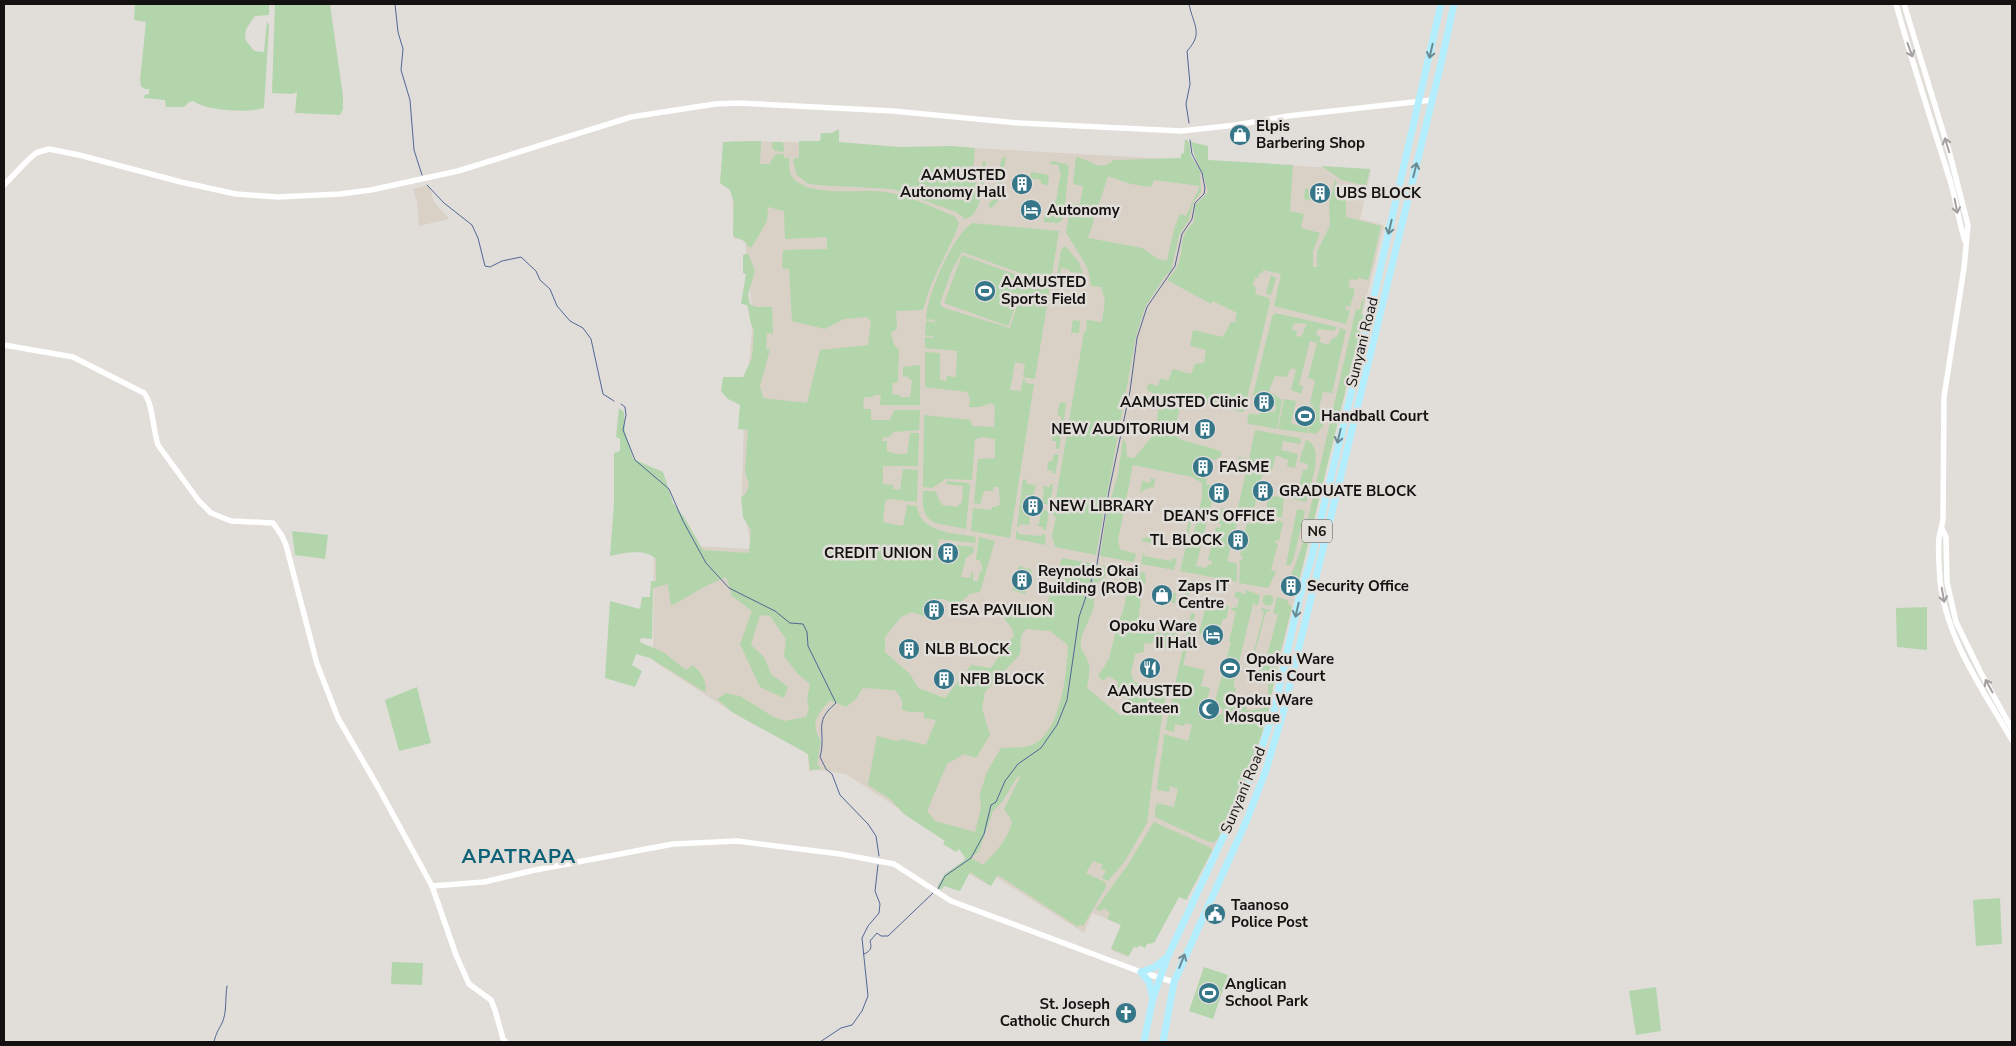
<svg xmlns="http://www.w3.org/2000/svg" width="2016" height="1046" viewBox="0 0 2016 1046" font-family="'Nunito Sans',sans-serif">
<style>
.built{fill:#d9d1c6}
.green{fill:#b2d5ab;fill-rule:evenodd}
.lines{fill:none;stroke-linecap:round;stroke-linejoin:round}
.stream{stroke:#516796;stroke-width:1}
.tertiary{stroke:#fff;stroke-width:5.5}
.primary{stroke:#b2eefe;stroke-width:7}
.oneway{stroke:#a1a09f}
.oneway2{stroke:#6a8b93}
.labels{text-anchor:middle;stroke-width:5;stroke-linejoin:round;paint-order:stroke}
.shield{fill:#e1ddd9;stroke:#514f4c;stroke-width:1}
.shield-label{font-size:14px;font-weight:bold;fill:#131210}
.poi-label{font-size:15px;font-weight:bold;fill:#131210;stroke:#e1ddd9;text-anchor:start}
.street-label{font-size:15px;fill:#131210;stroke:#e1ddd9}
.district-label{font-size:20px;font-weight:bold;letter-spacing:1px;fill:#0d6277;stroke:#e1ddd9}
</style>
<rect width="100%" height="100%" fill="#e1ddd9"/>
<!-- built -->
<g class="built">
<polygon points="730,141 841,143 899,147 954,147 1371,170 1360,219 1384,225 1262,734 1240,796 1187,900 1179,896 1155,940 1132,949 1128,957 1111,950 1121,925 1092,913 1084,933 996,877 990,886 969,874 961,865 967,853 846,774 818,770 809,771 808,755 802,750 740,717 653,661 654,544 751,549 742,493 744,421 753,318 745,239 734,239"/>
<polygon points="429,185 434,202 449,219 419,226 417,202 413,189"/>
</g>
<!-- green -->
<g class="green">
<path d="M135,4h134v11l-14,1 -9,13 -1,10 9,12 10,1 3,-31 2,5 -5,82c-16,5 -57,3 -71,-7l-4,1 -5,5h-18l-1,-7 -21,-2 1,-3 4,-1v-5h-5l-3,-3 -1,-6 6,-58 -12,-2z"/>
<polygon points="275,4 330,4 343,96 343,109 340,115 295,113 297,92 292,94 272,93"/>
<path d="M837,130h2v12l60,5 53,-1 23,2 -3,34 9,2 2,-23 3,1c-2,15 -3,54 -21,57l-9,-7 -63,-23 -77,-4 -9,-2 -10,-8 -4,-15 2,-2h4v-17h21l1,-8h11z"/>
<path d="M1185,139l4,3 2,14 9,15 1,21 -8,11 -4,16 -10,16 -8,36 -6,5 -20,31 -9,29 -40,219 -41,-8 -3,-11 4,-19 -3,-1 31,-184 2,-1 1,-11 15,2 3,-22 -4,-13 -10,-1 -3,-17 -22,-37 5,-28h9l3,-18 -10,-2 3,-27c18,3 21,16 38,3l67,-2v-4l3,-1zM1108,176l23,8 20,3 3,-7 46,6 -14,30 -6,-2 -6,15 -7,32 -9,-2 -16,-11 -54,-10z"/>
<path d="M761,141l-1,23h10c3,-8 5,-11 14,-10v4h5c0,5 0,11 1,15 12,27 71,15 95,19 24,3 47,15 69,24l5,7 -3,9 -26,55 -7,23 -27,1 1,18 -6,4 3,12 5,5 -1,32 -5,1 -1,11 7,1 1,2h10l2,-17 -3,-1v-2l-6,-1v-9l17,-2v40h-40l1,-10h-8v2h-9l-1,12h8v11h19l4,-10h26l-1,20 -25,2 -5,5 -7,1v3h5v10l9,3h11l3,-21h9l-1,33h-35v18l10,1v4l7,1 3,-21 15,1 -1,32 -29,-3 -3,3 -2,19 3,2 17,3 4,-21 10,1c3,27 37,27 59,31l-1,6 -36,-4 -3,18 5,1 6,-2v7h5l4,-18 18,2 -1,6 -7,5 -5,19 9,1 1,-6 2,1v8h5l2,-10h2v-7l-2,-1v-3h-4l3,-23 16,4 -15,51 -10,2 -11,9 -6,1 -9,-5h-11l-3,4 -5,2 -2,5 7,5 -1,3 -17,-6 -11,5 -16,20v15l25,22 8,14 27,10 26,-33 20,3 23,-33c-1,-12 -16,-17 -15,-29l38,12 6,-2 19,-58 43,8 1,10 -8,6 -5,9c5,17 -6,29 -11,45 -4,13 2,15 6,25 3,7 0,19 -1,27l34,28 8,-7v-9l-12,-9 1,-9 -9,-6 -6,5 -5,-5 11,-17 8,-33 7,-18 3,-16 -3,-23 21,4 1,10h-3l-5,39 2,5 17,6 5,-1 16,2 -3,15 -15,-3 -8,-5 -1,3 -7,-1v9l-9,2 -4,20 3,8 32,11 -13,82 -6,48 -22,38 -17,20 -6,-3 4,-7 -5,-2 2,-4 -10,-4 -7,12 19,9 1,5 -23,39 -3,-2 -2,3 -80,-52 -7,11 -21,-14 -10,19 -16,-5 -3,4 -4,-3 8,-13 21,-15 -7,-10 -3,3 -13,-8 2,-3 -41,-27 -14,-15 -22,-14 9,-49 20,5 4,-2 25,6 10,-25 -12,-2v-6h-14l-8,-2v-10l-7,-10 -32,-2 -7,11 -10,8 -16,-7c-12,14 -21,23 -9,41l-4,23 5,5 -12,1 -2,-16 -76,-42 -15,-13 9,-6 14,3 32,20 12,5 22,-4 3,-9 -2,-9 3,-15 -13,-11 -13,-17 2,-17 -16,-23 -10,-1 -9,30 13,12 7,17 17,13 -4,11 -24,-11 -20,-43 12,-33 -20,-15 -6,-19 -20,9 -35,20 -3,-22 -15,4 -1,51 -11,-1 -1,4 23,10 23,18 7,-5c7,7 15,16 12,27l-55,-34 -14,-4 -4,11 10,6 -7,16 -30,-9 5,-77 30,8 2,-12h8l1,-16h5v-22c-11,-11 -32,-6 -46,-3l4,-53v-50l6,-2v-12l-4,-2 3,-29 5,4 1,20 8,27 30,13 10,31 11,14 19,33 46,3 2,-23 -8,-13 -2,-20 5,-3 3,-9 -4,-14 3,-41 -10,-1 2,-24 -12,-6 -7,-8 2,-14h20l9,-19 2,-28c-5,-7 -4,-17 -7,-25l-6,-1 5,-30 -3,-1v-18l5,-2 7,18 -7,24 2,9 6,3h16l1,27 -6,-1 -1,16h4l-10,37 3,12 44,5 13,-53 48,-5 3,-24 -4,-4 -23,2 -19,10 -33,-8 -3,-52 -7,-1 1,-18 44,-1v-12l-42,2 -1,-28 -16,-4 -1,14 -15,26h-3l-5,-6 -11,-5 1,-34 -4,-12 -10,-7 3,-41zM1026,629l24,2 18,14c-1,27 -7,88 -36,100 -10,4 -21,2 -31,3l-14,24 -7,21 1,16 -6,23 -40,-11 -8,-10 20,-47 17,-10 12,4 14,-23 -8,-27 3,-16 35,-38 1,-18zM1018,776l2,1 -16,32 8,12c-2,16 -18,33 -29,44l-12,-7 8,-7 14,-40 9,-9z"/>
<polygon points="772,142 783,142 784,152 775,151 772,147"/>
<path d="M1191,142l17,4v14l85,5 -3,46 14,3 -3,14 19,5 -7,18v16h4v-15l13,-27 -1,-21 6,-25 11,24v14l35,9 -12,52 -2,2 -9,-2v2l-8,-1 -2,8 7,2 -5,18 -4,-1 -1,3 5,2 -4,13 -72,-18 7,-32 -18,-4v3h-3l-2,5 -3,-1 -2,9 3,1 -1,5 3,3 11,3 1,4 -26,109 -2,1 -42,-10 -3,10 -2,-6 -8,-2 -2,5 -5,-1 -7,27 5,1 1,3 42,12v5l-6,4 -14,-4 -4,21 10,2 -1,5 10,2 -20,80 10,2 2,-4 3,1 1,-4 -4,-1 8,-33 4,1 1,-4 -4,-1 5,-15 3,1 -2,6 11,3 2,-7 4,1 -13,49 10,3v18l-57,-11 6,-25 5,-3 11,-45v-15l-10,-6 -59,-12 -15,75 2,9 16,5 -2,8 -34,-6 7,-44 11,-38 5,-35 3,4 1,14 7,1 22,-26 3,-32 -3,-2v-3l-9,-5 1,-7 10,3 3,-8 7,3 5,-12 18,5 4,-10 9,-1 2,-13 -16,-4 3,-16 30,7 8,-15h4l2,-9 -24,-12 -2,3 -44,-24c3,-4 8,-8 10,-13 9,-19 -1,-27 17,-45l1,-17 13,-13c-3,-18 -14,-32 -17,-50z"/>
<polygon points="1006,156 998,201 991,208 988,205 996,196 1001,159"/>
<polygon points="1052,161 1066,164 1069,167 1064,214 1063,219 1058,223 1044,222 1044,215 1052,215 1054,201 1056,201 1061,172 1059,171 1059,165 1050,164"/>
<polygon points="1321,166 1370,169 1366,186 1342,180"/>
<polygon points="1031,172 1049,175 1048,185 1041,184 1041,180 1030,178"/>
<polygon points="1305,188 1317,191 1313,201 1304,199"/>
<path d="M972,223l87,8 -24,148 -12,-2 2,-13 -10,-2 -5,28 11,1 2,-12 3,1 -1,3 9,1 -24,154 -39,-7 2,-23 18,2 1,-3h5v-2h3l-1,-18h-5l-1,4h-9l-4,13 -6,-1 4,-44 17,-1v-19l-12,-2 -8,2 -3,41 -26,-1 -14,9 -9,-1 1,-72 47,5 1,6 22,1 1,-20 -3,-4 -12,4h-11l1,-8 -3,-7 -42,-5v-35l15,1v27l6,1 1,-5 9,1 1,-26 -32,-3v-11l8,1v-2l-8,-1 1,-14 8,1v7l1,-9 -9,-1v-2c2,-24 26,-80 46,-94zM962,252l64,23 -1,3 -63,-23 -18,48 64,23 16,-43 -14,45 -66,-20 -4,-4 11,-32z"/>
<polygon points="1065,246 1079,262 1086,284 1079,283 1080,273 1070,272 1070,270 1061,268 1060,277 1057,276 1061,250"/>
<polygon points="1271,275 1276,278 1271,295 1266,294"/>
<polygon points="1365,297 1361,314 1364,315 1296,594 1293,593 1294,583 1290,578 1301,549 1356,309 1360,310 1361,303"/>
<path d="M1275,313l62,14 -3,4 -16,-2 -2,6 5,2 -2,5 9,3 4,-6 6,-3 2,-8 6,2 -14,63 -9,-1 -4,16 8,2 -4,16 -7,8 -8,-1 6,-28 -4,-1 5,-24 -7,-2 9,-35 -7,-2 -11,44 4,1 -2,8 -10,-4 5,-20 -4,-2 -3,3 -2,6 -12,-1 -6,15 13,9 -5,29 -28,-5 -2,-2 2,-9 10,2 1,-4 2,1 1,-2 12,2 1,-6 -7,-2 1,-8 -6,-2 -1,4 -10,-3 19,-78zM1294,323l13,1 -6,13 -5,-1 1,-5 -5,-2z"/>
<polygon points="1073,320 1080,321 1079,333 1071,333"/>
<polygon points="1284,399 1296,401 1291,423 1297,425 1297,427 1303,404 1313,406 1307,433 1278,429"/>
<polygon points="1060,402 1066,403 1064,421 1061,420 1061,416 1057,415"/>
<polygon points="1059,429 1062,429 1059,449 1056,449 1056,441 1052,441 1053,431 1058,432"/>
<polygon points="1255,430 1299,438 1301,440 1300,444 1283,441 1281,450 1298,454 1295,468 1287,466 1288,460 1276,455 1272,470 1264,468 1253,512 1238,508 1246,471 1236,468 1239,457 1249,459"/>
<path d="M1306,440c20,6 4,47 0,62l-13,-3 3,-9 -2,-1 1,-4 4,1 4,-16h4l1,-6 -9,-2z"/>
<polygon points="1054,454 1059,455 1055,474 1052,473 1052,471 1047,470 1048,462 1052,461"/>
<polygon points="1151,478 1155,479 1154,487 1146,489 1140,493 1142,481 1150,483"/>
<polygon points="1026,479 1027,484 1036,485 1033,496 1026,495 1025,501 1022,501 1023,513 1030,514 1029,525 1020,524 1019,527 1017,527 1023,480"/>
<path d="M946,481l22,2 2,2 -4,44 -31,-6c-14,-7 -12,-19 -12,-32h12l7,14 16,2 1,-3 3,-1 1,-17 -17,-2z"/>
<polygon points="1050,484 1053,484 1050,505 1044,504 1042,501 1044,490 1043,489 1043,486 1050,487"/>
<polygon points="1269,495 1284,498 1282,518 1275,516 1275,512 1266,510"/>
<polygon points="1297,509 1305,511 1293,560 1290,565 1286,565"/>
<polygon points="1043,510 1049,511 1046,530 1043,530 1043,527 1036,526 1039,524 1041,511"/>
<polygon points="1249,514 1262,518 1261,523 1269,525 1270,519 1283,522 1279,541 1275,540 1275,543 1278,544 1271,570 1276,572 1268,588 1239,583 1240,560 1242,560 1243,557 1240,556 1247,523 1251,524 1252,521 1248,519"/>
<polygon points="1190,515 1193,516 1188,536 1182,543 1179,537 1181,537 1182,533 1186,534"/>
<polygon points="1016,530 1019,534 1039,536 1045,534 1046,545 1016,539"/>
<polygon points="292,531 328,535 325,559 295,555"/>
<polygon points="1156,536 1162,540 1161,545 1142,541 1142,538"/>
<polygon points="1143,552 1144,556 1171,561 1172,558 1177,559 1174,570 1141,564"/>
<polygon points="1019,566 1032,570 1030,578 1016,574"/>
<polygon points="1181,580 1192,582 1188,598 1184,597 1186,591 1181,583"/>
<polygon points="1014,582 1028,586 1025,594 1012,590"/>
<path d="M1246,590l14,5 -2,10 -5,-1 -20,83 3,1 -2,11 5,1v5l8,1 -1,5 18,-3 4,-16 1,-17 -10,-1v-12l8,-7 11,-40 -5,-2 4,-16 10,3 2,5 3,2 -10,39 -2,6h-3l-5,13 5,3c-4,12 -4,25 -7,38 -13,47 -30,91 -53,134l-3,2h-5l-54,-25 1,-14 18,4 4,-18 -8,-3 -1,6 -12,-2c1,-19 6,-37 7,-56l24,7 4,-16 -7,-2 -1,3 -9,-2 -1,8 -9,-2 26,-117 4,1 -12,51 22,5 -4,16 9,2 -3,13 2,1v3l-7,-1 -1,6 11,3v3l4,1 1,-2h5l1,-6 -9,-4 17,-63 -2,-1 7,-29 -5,-2 1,-2 5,-1 2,-8 -5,-2 2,-6 9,3z"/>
<polygon points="1158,591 1176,593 1175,603 1156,600"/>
<circle cx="1268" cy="600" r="5.5"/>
<polygon points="1207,601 1214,603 1213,608 1221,609 1223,605 1229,606 1226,619 1223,619 1216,638 1199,633"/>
<polygon points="1927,607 1927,650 1897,647 1896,608"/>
<polygon points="1261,608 1270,610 1269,612 1266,612 1255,652 1259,653 1257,657 1250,654 1251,651 1254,651 1264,612 1261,610"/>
<polygon points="417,687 431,743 399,751 385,700"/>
<polygon points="1154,822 1211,848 1212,851 1186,900 1179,897 1154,943 1147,944 1145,948 1139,945 1137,948 1134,946 1129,956 1111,949 1121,925 1107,919 1110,913 1105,908 1099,911 1096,909 1127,866"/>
<polygon points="2000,898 2002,944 1976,946 1973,900"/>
<polygon points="392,962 423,963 422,985 391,984"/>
<polygon points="1204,967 1228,975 1213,1019 1189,1011"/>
<polygon points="1656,987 1661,1031 1636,1035 1629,991"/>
</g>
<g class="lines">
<!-- stream -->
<g class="stream">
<polyline points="395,4 398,32 403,49 401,70 410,100 414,150 422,175"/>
<path d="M1189,4c4,21 15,29 -2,47l3,33 -4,20 3,19"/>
<polyline points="427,185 444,203 472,225 478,238 485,266 490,267 502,261 521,257 536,271 540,280 550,289 557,306 570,321 583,328 591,339 603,394 614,401"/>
<path d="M621,404l4,3 1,8 -3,15 12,30 34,29 14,32 23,42 23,25 46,23 15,12 13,1 4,8 1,14 28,57c-24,20 -9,28 -16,54l6,12 6,5 8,21 28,29 8,12 3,20"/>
<polyline points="938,889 945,876 971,858 984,834 991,805 996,802 1005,781 1018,764 1041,748 1057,725 1067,700 1079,617 1097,564 1109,491 1130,391 1137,338 1147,307 1175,266 1182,234 1192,219 1195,203 1204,194 1205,188 1202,173 1192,154 1190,140"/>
<path d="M864,954c7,-3 8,-6 6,-13l7,-8 4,3h7l45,-43"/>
<path d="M214,1042c2,-9 4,-11 8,-19 5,-10 3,-25 5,-37"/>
<polyline points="820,1042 841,1028 852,1025 862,1011 868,996 862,938 868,926 879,913 880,904 875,891 878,865"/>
</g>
<!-- tertiary -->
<g class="tertiary">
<path d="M1896,4c16,58 35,116 53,173 7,21 9,43 16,64"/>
<path d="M1904,4l45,147 19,74 -4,43 -20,129 -1,122c-1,7 -3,13 -4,19 -1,13 0,29 1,42 6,59 43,110 72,160"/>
<polyline points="4,185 27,161 36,153 49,149 79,155 181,182 236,194 278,197 340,194 371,190 458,171 631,117 715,104 739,103 893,111 1019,123 1181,131 1236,125 1288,116 1432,100"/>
<path d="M4,345l69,12 71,36c9,11 9,37 14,52l41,56 12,12 20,8 42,2 9,13 4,9 31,119 21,54 40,69 54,99 52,-4 51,-12 138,-26 64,-3 103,13 54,10 57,37 190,71 33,10"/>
<polyline points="1942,529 1946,537 1947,582 1956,622 1981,673 2012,729"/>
<polyline points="432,886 456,955 469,984 491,1000 495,1010 503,1039 506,1042"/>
</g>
<!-- primary -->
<g class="primary">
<polyline points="1153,998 1149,982 1141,972 1155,967 1165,959"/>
<polyline points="1144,1042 1153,998 1167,958 1254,771 1274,711 1299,599 1311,560 1366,331 1441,4"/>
<polyline points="1163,1042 1174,982 1246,822 1266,770 1283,713 1440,68 1454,4"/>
</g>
</g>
<!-- one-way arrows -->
<defs><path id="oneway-shaft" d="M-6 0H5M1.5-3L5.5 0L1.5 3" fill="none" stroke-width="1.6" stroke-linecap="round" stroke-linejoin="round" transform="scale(1.25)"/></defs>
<g class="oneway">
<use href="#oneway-shaft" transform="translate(1910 50) rotate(70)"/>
<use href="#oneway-shaft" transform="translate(1947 145) rotate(-107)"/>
<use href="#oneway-shaft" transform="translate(1956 206) rotate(79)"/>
<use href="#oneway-shaft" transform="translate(1943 595) rotate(80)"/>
<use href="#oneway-shaft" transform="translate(1989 686) rotate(-119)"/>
</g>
<g class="oneway2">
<use href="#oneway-shaft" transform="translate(1431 51) rotate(103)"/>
<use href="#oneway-shaft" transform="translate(1415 170) rotate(-76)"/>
<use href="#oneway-shaft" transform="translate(1390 227) rotate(103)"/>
<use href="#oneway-shaft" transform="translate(1339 436) rotate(103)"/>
<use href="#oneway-shaft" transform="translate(1297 610) rotate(103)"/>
<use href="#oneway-shaft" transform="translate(1182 961) rotate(-68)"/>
</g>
<!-- icons -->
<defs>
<g id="shop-disc" transform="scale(1.125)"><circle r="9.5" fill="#357689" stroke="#e1ddd9"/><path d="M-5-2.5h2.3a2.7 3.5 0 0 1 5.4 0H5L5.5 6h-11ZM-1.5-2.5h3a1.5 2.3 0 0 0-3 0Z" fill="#fff"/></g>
<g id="building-disc" transform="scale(1.125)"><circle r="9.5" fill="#357689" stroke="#e1ddd9"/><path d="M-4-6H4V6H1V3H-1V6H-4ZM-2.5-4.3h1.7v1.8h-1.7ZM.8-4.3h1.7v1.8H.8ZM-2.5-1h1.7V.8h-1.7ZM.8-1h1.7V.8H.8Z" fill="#fff"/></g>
<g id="hotel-disc" transform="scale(1.125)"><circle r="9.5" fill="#357689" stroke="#e1ddd9"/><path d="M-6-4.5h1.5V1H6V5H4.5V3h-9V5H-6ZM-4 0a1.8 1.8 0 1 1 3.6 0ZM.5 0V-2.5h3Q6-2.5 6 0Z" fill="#fff"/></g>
<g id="stadium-disc" transform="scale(1.125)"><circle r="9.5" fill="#357689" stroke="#e1ddd9"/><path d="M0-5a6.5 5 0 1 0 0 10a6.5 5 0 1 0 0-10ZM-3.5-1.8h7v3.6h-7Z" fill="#fff"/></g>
<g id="restaurant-disc" transform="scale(1.125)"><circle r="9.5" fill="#357689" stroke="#e1ddd9"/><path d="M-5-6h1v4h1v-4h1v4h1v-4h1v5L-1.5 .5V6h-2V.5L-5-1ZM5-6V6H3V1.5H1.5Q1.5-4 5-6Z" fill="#fff"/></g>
<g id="mosque-disc" transform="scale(1.125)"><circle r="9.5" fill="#357689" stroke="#e1ddd9"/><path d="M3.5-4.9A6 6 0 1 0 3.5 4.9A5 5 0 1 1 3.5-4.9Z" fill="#fff"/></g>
<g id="civic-disc" transform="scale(1.125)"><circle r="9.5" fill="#357689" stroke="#e1ddd9"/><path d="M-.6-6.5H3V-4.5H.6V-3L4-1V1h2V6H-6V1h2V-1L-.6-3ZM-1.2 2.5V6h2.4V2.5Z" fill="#fff"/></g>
<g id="church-disc" transform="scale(1.125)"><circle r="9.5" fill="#357689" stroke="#e1ddd9"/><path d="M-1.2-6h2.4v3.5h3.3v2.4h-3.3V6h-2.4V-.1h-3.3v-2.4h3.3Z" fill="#fff"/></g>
</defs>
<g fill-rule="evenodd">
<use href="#shop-disc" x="1240" y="135"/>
<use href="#building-disc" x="1022" y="184"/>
<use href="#building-disc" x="1320" y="193"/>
<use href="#hotel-disc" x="1031" y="210"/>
<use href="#stadium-disc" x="985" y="291"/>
<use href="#building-disc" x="1264" y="402"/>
<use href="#stadium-disc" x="1305" y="416"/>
<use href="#building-disc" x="1205" y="429"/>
<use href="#building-disc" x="1203" y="467"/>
<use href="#building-disc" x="1263" y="491"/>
<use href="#building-disc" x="1219" y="493"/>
<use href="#building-disc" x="1033" y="506"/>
<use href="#building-disc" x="1238" y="540"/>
<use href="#building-disc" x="948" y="553"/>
<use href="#building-disc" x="1022" y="580"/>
<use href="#building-disc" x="1291" y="586"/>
<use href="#shop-disc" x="1162" y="595"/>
<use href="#building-disc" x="934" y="610"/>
<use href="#hotel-disc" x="1213" y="635"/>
<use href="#building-disc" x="909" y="649"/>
<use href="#restaurant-disc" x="1150" y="668"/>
<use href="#stadium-disc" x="1230" y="668"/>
<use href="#building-disc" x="944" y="679"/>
<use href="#mosque-disc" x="1209" y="709"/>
<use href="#civic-disc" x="1215" y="914"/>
<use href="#stadium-disc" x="1209" y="993"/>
<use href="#church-disc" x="1126" y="1013"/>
</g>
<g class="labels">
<!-- shield labels -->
<rect class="shield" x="1302" y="519.5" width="30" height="23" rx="4"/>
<g class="shield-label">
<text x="1317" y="536">N6</text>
</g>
<!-- poi labels -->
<g class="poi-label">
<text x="1256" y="131">Elpis<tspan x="1256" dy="17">Barbering Shop</tspan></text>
<text x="1006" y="180" text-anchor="end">AAMUSTED<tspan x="1006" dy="17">Autonomy Hall</tspan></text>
<text x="1336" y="198">UBS BLOCK</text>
<text x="1047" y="215">Autonomy</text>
<text x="1001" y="287">AAMUSTED<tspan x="1001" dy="17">Sports Field</tspan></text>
<text x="1248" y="407" text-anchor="end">AAMUSTED Clinic</text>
<text x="1321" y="421">Handball Court</text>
<text x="1189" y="434" text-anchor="end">NEW AUDITORIUM</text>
<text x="1219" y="472">FASME</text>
<text x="1279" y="496">GRADUATE BLOCK</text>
<text x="1049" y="511">NEW LIBRARY</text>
<text x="1219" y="521" text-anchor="middle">DEAN'S OFFICE</text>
<text x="1222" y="545" text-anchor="end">TL BLOCK</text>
<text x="932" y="558" text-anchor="end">CREDIT UNION</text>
<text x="1038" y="576">Reynolds Okai<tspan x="1038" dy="17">Building (ROB)</tspan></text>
<text x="1178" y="591">Zaps IT<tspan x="1178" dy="17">Centre</tspan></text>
<text x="1307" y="591">Security Office</text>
<text x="950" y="615">ESA PAVILION</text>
<text x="1197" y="631" text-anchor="end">Opoku Ware<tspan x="1197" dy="17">II Hall</tspan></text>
<text x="925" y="654">NLB BLOCK</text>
<text x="1246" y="664">Opoku Ware<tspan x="1246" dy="17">Tenis Court</tspan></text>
<text x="960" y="684">NFB BLOCK</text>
<text x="1150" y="696" text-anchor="middle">AAMUSTED<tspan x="1150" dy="17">Canteen</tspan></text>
<text x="1225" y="705">Opoku Ware<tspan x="1225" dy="17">Mosque</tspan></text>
<text x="1231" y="910">Taanoso<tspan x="1231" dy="17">Police Post</tspan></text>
<text x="1225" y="989">Anglican<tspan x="1225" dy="17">School Park</tspan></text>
<text x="1110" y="1009" text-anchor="end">St. Joseph<tspan x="1110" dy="17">Catholic Church</tspan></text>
</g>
<!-- street labels -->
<g class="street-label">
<text transform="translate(1362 342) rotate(-76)" y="5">Sunyani Road</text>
<text transform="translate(1243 790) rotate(-67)" y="5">Sunyani Road</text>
</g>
<!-- district labels -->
<g class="district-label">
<text x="519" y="863">APATRAPA</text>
</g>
</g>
<!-- border -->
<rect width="2016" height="1046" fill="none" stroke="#131210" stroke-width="10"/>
</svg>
